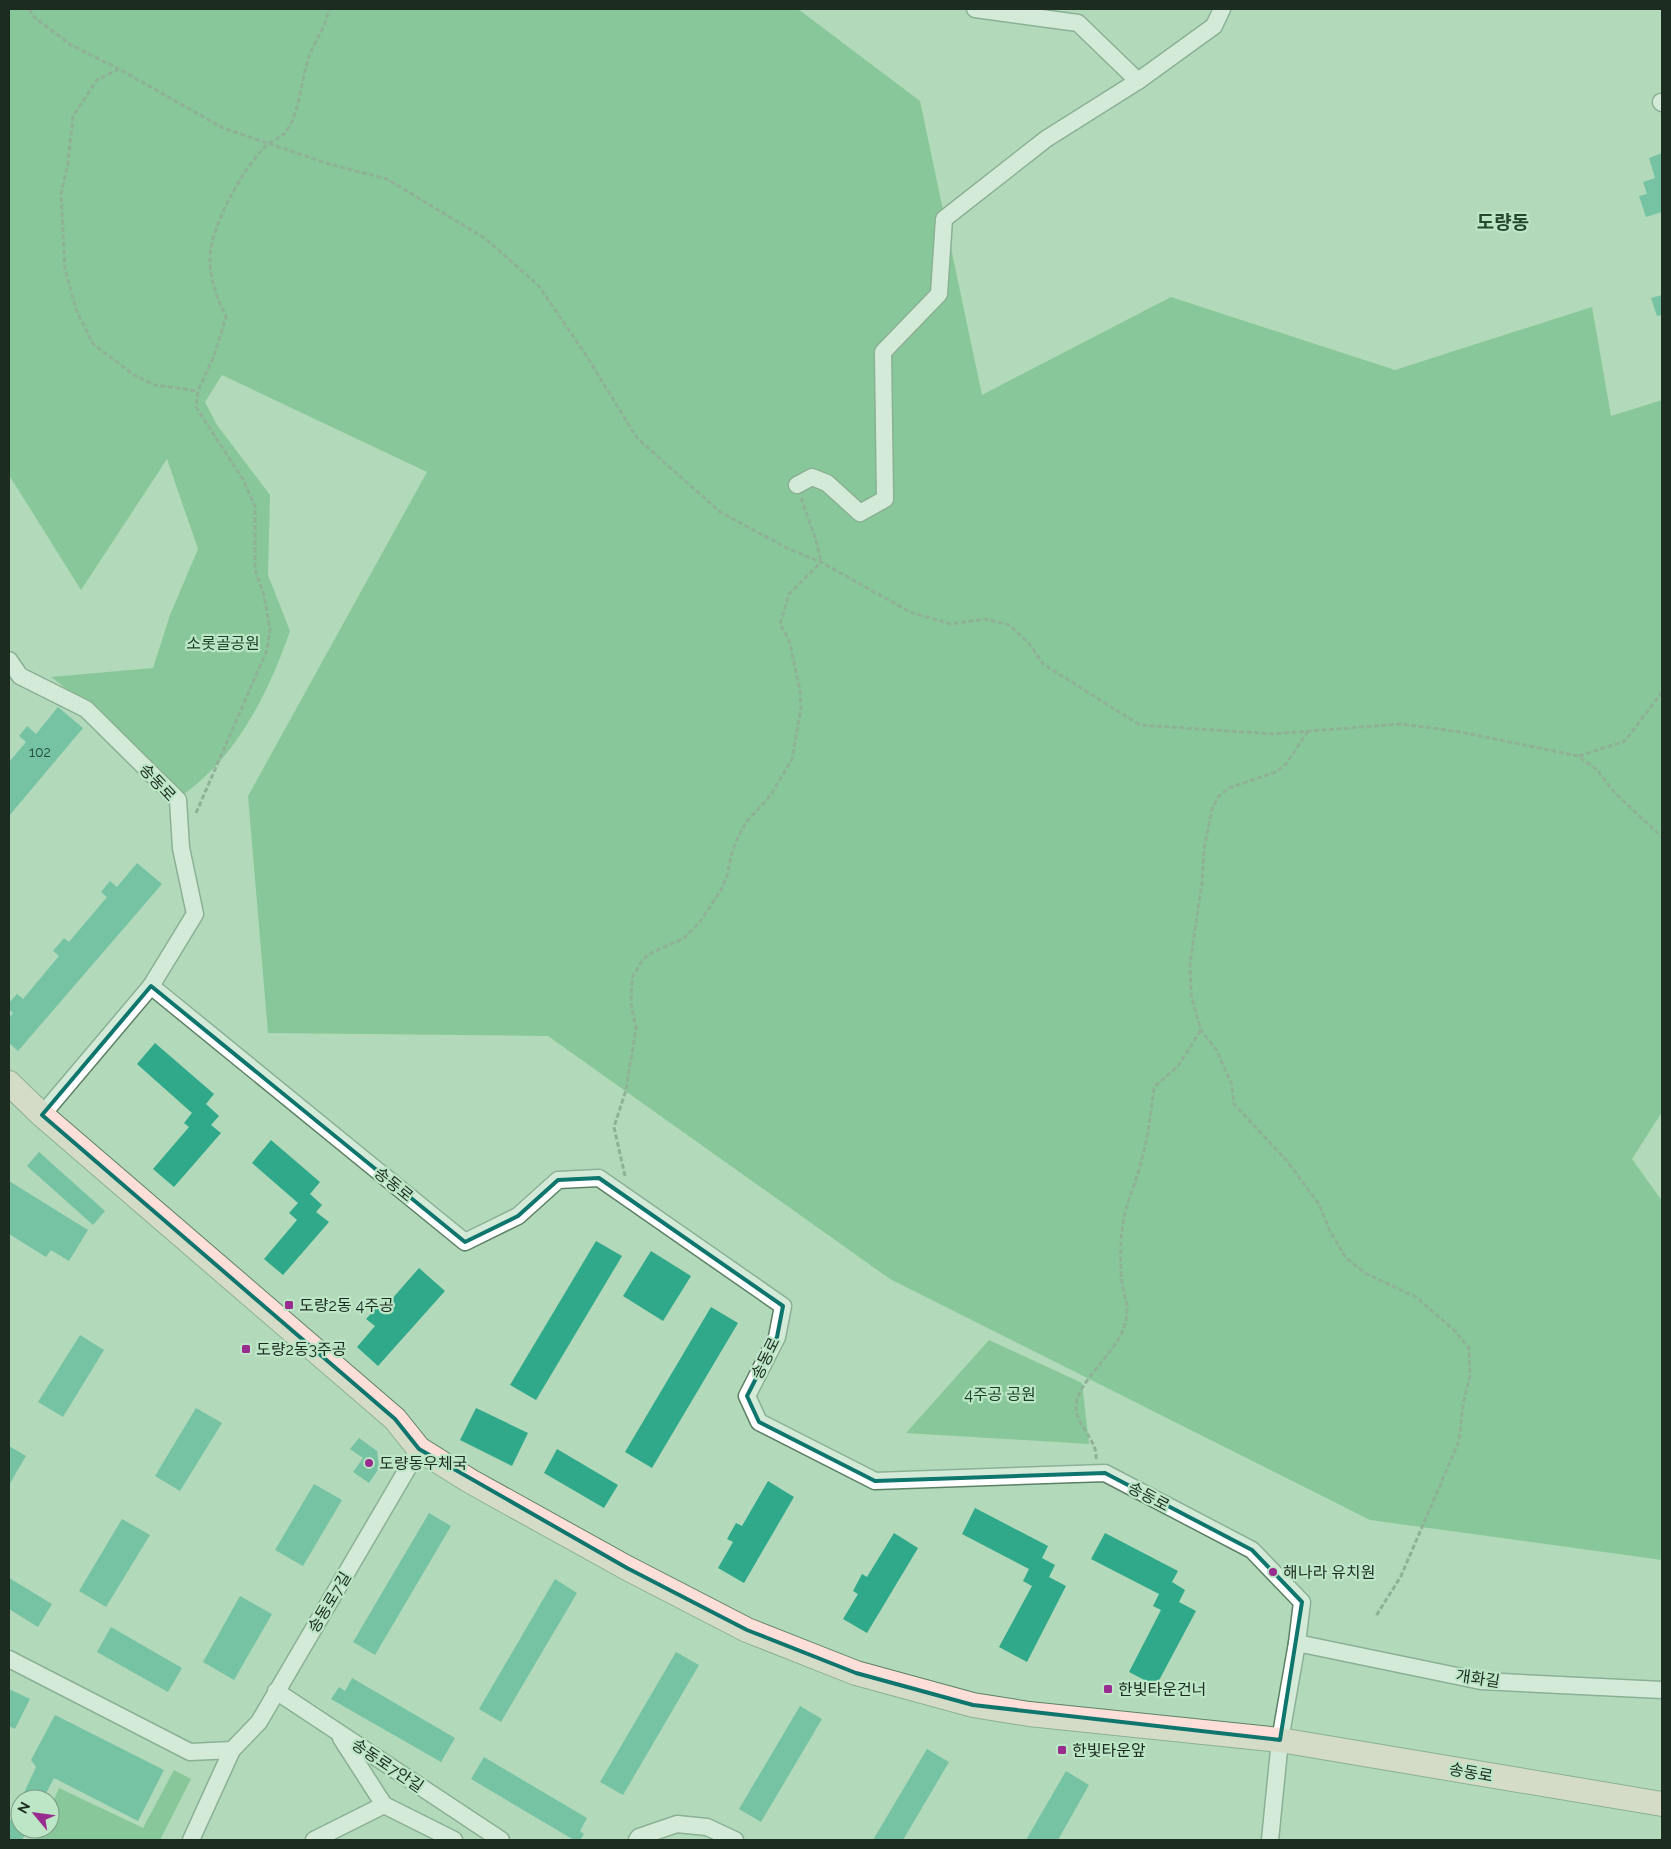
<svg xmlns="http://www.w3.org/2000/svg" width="1671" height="1849" viewBox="0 0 1671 1849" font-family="Raleway,'Noto Sans KR',sans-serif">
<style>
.green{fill:#57b273}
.building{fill:#30a98a}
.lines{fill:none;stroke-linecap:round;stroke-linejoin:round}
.street-casing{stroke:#5c8165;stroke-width:19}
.secondary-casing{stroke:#5c8165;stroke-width:26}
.path{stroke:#66826d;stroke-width:3;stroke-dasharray:5 2.5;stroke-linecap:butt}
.street{stroke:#fff;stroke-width:16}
.secondary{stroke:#feded8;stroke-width:24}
.marked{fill:none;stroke:#0f766e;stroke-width:4;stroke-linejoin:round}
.poi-dot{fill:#992d8f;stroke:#bde6c7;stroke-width:2}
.labels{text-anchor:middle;stroke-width:4.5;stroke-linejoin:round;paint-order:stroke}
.number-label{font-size:14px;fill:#224b3b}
.park-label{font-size:16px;fill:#194327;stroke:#bde6c7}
.street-label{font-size:16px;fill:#1d2c21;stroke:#bde6c7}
.poi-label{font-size:16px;fill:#1d2c21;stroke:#bde6c7;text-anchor:start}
.quarter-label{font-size:19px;font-weight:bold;fill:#25482f;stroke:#bde6c7}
</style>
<rect width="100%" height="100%" fill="#b1d9ba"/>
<!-- green -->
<g class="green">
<path d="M9,9h789l122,92 62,294 189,-98 224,73 197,-63 19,109 51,-16v712l-30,47 30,42v359l-292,-40 -480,-241 -342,-243 -280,-3 -20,-237 179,-324 -205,-97 -17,27 12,23 53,70 -2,80 22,56c-21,61 -53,125 -106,163l-80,-77 -53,-40 102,-9 17,-53 28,-66 -31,-90 -86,131 -72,-115z"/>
<polygon points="989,1340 1082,1383 1089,1444 906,1433"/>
<polygon points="174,1770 191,1779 160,1840 35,1840 40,1829 50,1829 50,1809 59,1788 143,1828"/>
</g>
<!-- building -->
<g class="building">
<polygon points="1662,153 1662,212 1646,217 1639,196 1647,194 1643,182 1655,178 1649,158"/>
<polygon points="1662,295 1662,315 1657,316 1651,298"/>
<polygon points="58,707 83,728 9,816 9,762 26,742 19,736 27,726 36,734"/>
<polygon points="137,863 162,884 18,1051 9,1043 9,1018 13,1013 9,1009 9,1003 17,994 23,999 59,956 53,951 64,938 69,942 107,897 101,892 110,881 117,887"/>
<polygon points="155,1043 214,1094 206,1104 219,1116 211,1125 221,1133 174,1187 153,1169 189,1127 184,1123 192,1113 137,1064"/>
<polygon points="271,1140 320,1182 310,1194 322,1205 316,1212 329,1222 283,1275 264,1259 297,1220 289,1213 298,1203 252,1163"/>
<polygon points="39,1152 105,1211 93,1225 27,1166"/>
<polygon points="9,1181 88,1230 69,1261 51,1250 46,1257 9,1234"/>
<polygon points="596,1241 622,1256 536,1400 510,1385"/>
<polygon points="651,1251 691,1276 663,1321 623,1296"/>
<polygon points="419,1268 445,1291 378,1366 357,1347 375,1326 366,1319 380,1304 384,1308"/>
<polygon points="711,1307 738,1323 652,1468 625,1452"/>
<polygon points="80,1335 104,1350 63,1417 38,1402"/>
<polygon points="196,1408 222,1423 180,1491 155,1476"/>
<polygon points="476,1408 528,1433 512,1466 460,1440"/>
<polygon points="359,1438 377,1451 379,1468 369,1483 353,1472 363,1458 350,1449"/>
<polygon points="9,1446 26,1456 9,1485"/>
<polygon points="557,1449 618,1485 604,1508 544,1473"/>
<polygon points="768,1481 794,1497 744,1583 718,1568 733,1542 727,1539 736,1523 742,1526"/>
<polygon points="314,1484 342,1500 303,1566 275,1550"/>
<polygon points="975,1508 1048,1546 1042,1558 1055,1565 1049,1577 1066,1586 1027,1662 999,1647 1032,1586 1023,1581 1029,1569 962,1534"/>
<polygon points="429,1513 451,1526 375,1655 353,1642"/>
<polygon points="122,1519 150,1535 106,1607 79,1591"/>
<polygon points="894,1533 918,1548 867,1633 843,1619 858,1594 853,1591 862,1574 867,1577"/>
<polygon points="1105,1533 1178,1571 1172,1582 1185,1590 1179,1602 1196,1611 1156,1686 1129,1672 1161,1610 1153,1606 1159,1594 1091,1559"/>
<polygon points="9,1578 52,1604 38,1627 9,1609"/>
<polygon points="555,1579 577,1593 501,1722 479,1709"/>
<polygon points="240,1596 272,1614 234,1680 203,1662"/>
<polygon points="111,1627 182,1668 168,1692 97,1652"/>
<polygon points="676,1652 699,1665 623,1795 600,1782"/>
<polygon points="352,1678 455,1738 441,1762 331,1699 339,1687 345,1691"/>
<polygon points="9,1689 30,1699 15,1729 9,1726"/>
<polygon points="800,1706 822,1719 761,1822 739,1809"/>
<polygon points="55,1715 164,1770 138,1821 54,1778 43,1799 21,1799 36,1767 31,1760"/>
<polygon points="927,1749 949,1762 903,1840 873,1840"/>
<polygon points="484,1757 587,1818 580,1831 584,1834 580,1840 574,1840 471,1779"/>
<polygon points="1066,1771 1089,1785 1058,1840 1026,1840"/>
<polygon points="20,1801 20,1829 28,1829 22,1840 9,1840 9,1823"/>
</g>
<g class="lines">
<!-- street casing -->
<g class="street-casing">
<g id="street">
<polyline points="975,9 1078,23 1138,81 1214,26 1222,9"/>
<polyline points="1661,102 1662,103"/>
<polyline points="797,485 812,477 827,483 860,513 885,499 883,352 939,294 944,219 1046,139 1138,81"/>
<polyline points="9,660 20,676 86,709 178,800 181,848 195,914 151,986 465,1242 518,1216 558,1180 599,1178 783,1306 777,1337 747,1396 759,1422 875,1481 1105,1473 1252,1550 1302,1602 1297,1643 1280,1740 1270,1840"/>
<polyline points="42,1115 151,986"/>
<polyline points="1297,1643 1481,1681 1662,1690"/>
<polyline points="9,1659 190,1752 232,1750 259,1722 419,1449"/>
<polyline points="276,1691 501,1840"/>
<polyline points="384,1805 454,1840"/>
<polyline points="191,1840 232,1750"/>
<polyline points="314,1840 384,1805 341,1738"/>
<polyline points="637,1840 639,1837 677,1824 707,1827 735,1840"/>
</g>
</g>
<!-- secondary casing -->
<g class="secondary-casing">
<polyline id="secondary" points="9,1083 42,1115 395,1419 419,1449 470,1481 627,1568 747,1630 856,1673 973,1705 1029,1714 1280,1740 1662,1804"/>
</g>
<!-- path -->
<g class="path">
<polyline points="29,9 35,18 71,45 119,69 223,128 329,164 387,179 486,239 538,285 586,355 637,438 720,512 789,549 821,562 910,612 950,624 986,619 1009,625 1028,642 1043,664 1140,725 1272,734 1400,724 1461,732 1578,756 1596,769 1616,794 1662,837"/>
<polyline points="119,69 97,80 73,116 68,163 61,194 65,269 76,309 93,344 134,375 155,385 198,391"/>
<polyline points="801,498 816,540 821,562"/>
<polyline points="1308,731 1286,764 1276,772 1229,788 1219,796 1212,809 1204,849 1202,883 1190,963 1191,995 1201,1030 1217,1051 1232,1085 1234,1104 1287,1161 1319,1204 1330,1231 1346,1258 1365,1273 1416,1297 1454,1330 1469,1348 1470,1376 1463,1404 1459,1441 1401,1576 1376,1616"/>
<polyline points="1579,756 1625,741 1662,692"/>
<path d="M196,813l71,-163 3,-20 -6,-35 -9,-25v-63l-11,-26 -48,-74 2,-16 16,-35 12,-39c-9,-19 -16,-37 -16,-58 0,-33 34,-93 58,-115 5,-4 11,-6 16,-10 16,-17 17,-58 26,-80 6,-15 16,-28 19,-45"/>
<polyline points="625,1176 614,1127 626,1090 636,1028 631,1004 632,978 643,959 653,952 684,938 700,922 721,890 727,876 732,852 740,833 748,820 771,795 792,759 801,709 800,690 789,640 780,624 789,594 821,562"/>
<path d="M1096,1459c2,-19 -21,-34 -20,-53 0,-22 38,-52 47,-76 10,-26 -2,-35 -2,-60 -1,-18 0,-39 4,-57 4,-17 12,-33 16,-51 7,-24 10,-49 13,-75l24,-21 23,-36"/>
</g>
<!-- street -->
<use href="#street" class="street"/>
<!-- secondary -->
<use href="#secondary" class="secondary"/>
</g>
<!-- marked area -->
<path d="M0 0H1671V1849H0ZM151,986l314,256 53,-26 40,-36 41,-2 184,128 -6,31 -30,59 12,26 116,59 230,-8 147,77 50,52 -22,138 -307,-35 -117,-32 -109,-43 -120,-62 -208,-119 -24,-30 -353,-304z" fill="#b1d9ba" fill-opacity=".55" fill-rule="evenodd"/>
<path class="marked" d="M151,986l314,256 53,-26 40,-36 41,-2 184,128 -6,31 -30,59 12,26 116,59 230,-8 147,77 50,52 -22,138 -307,-35 -117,-32 -109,-43 -120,-62 -208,-119 -24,-30 -353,-304z"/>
<!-- markers -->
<g class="poi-dot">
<rect x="284" y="1300" width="10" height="10" rx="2.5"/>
<rect x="241" y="1344" width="10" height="10" rx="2.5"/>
<circle cx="369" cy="1463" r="5"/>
<circle cx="1273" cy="1572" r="5"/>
<rect x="1103" y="1684" width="10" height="10" rx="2.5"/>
<rect x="1057" y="1745" width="10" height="10" rx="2.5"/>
</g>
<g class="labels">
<!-- number labels -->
<g class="number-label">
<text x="40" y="757">102</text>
</g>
<!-- park labels -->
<g class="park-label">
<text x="223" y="649">소롯골공원</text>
<text x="1000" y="1400">4주공 공원</text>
</g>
<!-- street labels -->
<g class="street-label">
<text transform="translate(158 782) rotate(47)" y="6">송동로</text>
<text transform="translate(394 1184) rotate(39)" y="6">송동로</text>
<text transform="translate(765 1358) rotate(-64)" y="6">송동로</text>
<text transform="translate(1149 1496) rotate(28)" y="6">송동로</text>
<text transform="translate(329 1602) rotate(-59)" y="6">송동로7길</text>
<text transform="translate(1478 1678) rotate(8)" y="6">개화길</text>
<text transform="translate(388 1765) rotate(34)" y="6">송동로7안길</text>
<text transform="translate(1471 1772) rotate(10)" y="6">송동로</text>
</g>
<!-- poi labels -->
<g class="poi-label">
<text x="299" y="1311">도량2동 4주공</text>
<text x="256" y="1355">도량2동3주공</text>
<text x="379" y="1469">도량동우체국</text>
<text x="1283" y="1578">해나라 유치원</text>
<text x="1118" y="1695">한빛타운건너</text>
<text x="1072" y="1756">한빛타운앞</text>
</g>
<!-- quarter labels -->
<g class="quarter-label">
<text x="1503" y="229">도량동</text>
</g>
</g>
<!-- border -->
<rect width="1671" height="1849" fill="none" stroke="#1d2c21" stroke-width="20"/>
<!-- north arrow -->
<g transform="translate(35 1814) rotate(299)"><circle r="24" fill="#bde6c7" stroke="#7d9c85"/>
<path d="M0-4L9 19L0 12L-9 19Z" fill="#992d8f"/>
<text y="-8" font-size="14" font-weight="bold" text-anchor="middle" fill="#1d2c21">N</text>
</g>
</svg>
